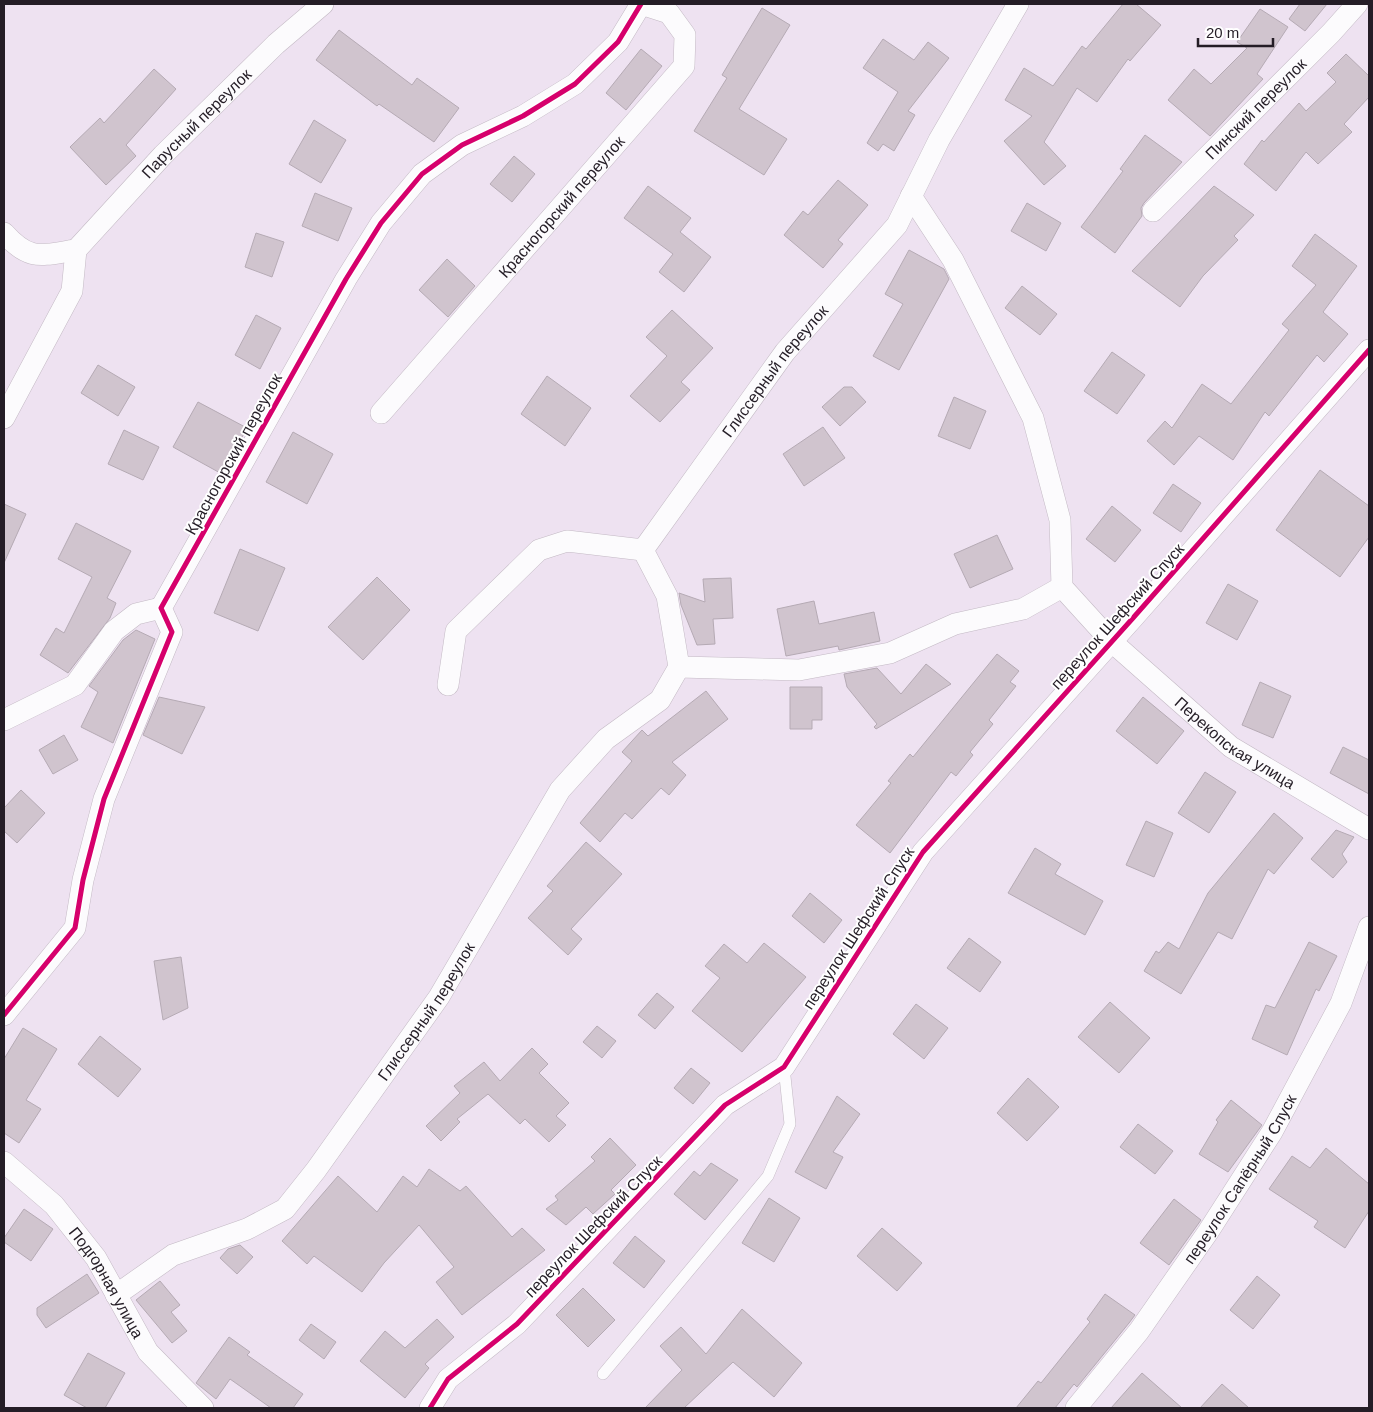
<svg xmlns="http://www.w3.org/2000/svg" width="1373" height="1412" viewBox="0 0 1373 1412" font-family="Arial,sans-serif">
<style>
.building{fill:#d0c4ce;stroke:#b5aab4}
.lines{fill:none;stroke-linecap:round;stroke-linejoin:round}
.lane-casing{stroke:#c3b9c4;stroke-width:12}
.street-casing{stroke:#c3b9c4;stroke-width:22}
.lane{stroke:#fcfbfd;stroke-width:11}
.street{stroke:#fcfbfd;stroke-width:21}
.cycleway-casing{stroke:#fff;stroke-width:8}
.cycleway{stroke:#d6006c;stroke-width:5}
.labels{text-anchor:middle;stroke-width:4;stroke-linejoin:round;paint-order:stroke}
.street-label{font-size:16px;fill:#241d26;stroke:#fff}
</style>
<rect width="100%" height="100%" fill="#eee2f1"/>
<!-- building -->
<g class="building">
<polygon points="1123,4 1136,4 1161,25 1130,61 1128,59 1097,102 1077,88 1044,142 1066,166 1044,185 1004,141 1032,116 1005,100 1024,68 1053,86 1082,46 1086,49"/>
<polygon points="1300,4 1327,4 1305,31 1289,19"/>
<polygon points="762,8 790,25 739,109 787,139 764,175 694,131 727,78 722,75"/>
<polygon points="1260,9 1288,27 1257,74 1263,79 1210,136 1168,100 1194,69 1211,84 1247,48 1237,42"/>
<polygon points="339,30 412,85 417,78 459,108 434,142 379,104 377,106 316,60"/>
<polygon points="883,39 914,60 928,42 949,58 908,111 915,115 894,151 883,144 878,151 867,143 898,92 863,68"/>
<polygon points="641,49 662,66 626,110 606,93"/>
<polygon points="1346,54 1369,76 1369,97 1344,124 1352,132 1318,164 1306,152 1276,191 1244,164 1262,140 1264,142 1299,103 1306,111 1336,82 1327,73"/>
<polygon points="154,69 176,89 126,145 136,156 106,185 70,147 100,118 104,123"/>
<polygon points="314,120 346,140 321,183 289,164"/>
<polygon points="1145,135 1182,162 1144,203 1141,208 1142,216 1115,253 1081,227 1123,171 1120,169"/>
<polygon points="514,156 535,174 512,202 490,184"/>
<polygon points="838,180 868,205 838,240 843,244 823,268 784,235 803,211 808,215"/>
<polygon points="648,186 691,218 680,232 711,257 684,292 659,272 673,254 624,218"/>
<polygon points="1214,186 1254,215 1234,236 1238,240 1203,276 1180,307 1132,271"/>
<polygon points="315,193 352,208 338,241 302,226"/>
<polygon points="1027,203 1061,223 1046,251 1011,231"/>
<polygon points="256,233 284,242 272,277 245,267"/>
<polygon points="1315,234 1357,266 1323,312 1348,334 1324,362 1317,355 1269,416 1265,412 1233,460 1199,436 1174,465 1147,441 1165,421 1172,428 1202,384 1231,404 1289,330 1282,324 1316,285 1292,266"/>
<polygon points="909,250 944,269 949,279 899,370 873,356 903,304 885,294"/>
<polygon points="447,259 475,286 448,317 419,290"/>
<polygon points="1022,286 1057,314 1040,335 1005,308"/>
<polygon points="672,310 713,348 681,382 690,390 660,422 630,396 667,356 646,337"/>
<polygon points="256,315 281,328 260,369 235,355"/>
<polygon points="1112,352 1145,375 1117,414 1084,391"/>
<polygon points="98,365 135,387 118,416 81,393"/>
<polygon points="547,376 591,408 565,446 521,414"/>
<polygon points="844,387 852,387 866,402 840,426 822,407"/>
<polygon points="954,397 986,411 970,449 938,436"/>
<polygon points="198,402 247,428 222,474 173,447"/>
<polygon points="823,427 845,458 804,486 783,454"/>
<polygon points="124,430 159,447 143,480 108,464"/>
<polygon points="293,432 333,454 307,504 266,482"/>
<polygon points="1320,470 1369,506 1369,537 1340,577 1276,530"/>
<polygon points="1173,484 1201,503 1181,532 1153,513"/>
<polygon points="4,504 26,514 4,563"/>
<polygon points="1112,506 1141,530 1115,562 1086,539"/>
<polygon points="76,523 131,551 107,598 116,603 110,618 68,673 40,655 56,628 64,633 92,577 58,559"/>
<polygon points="997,535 1013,569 970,588 954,554"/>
<polygon points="240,549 285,568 258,631 214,613"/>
<polygon points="377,577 410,610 363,660 328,627"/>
<polygon points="731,578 733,618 713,619 715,644 697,645 681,605 679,593 705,602 703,579"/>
<polygon points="1228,584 1258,601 1237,640 1206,623"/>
<polygon points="814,601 819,624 874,612 880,641 839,650 838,646 786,656 777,609"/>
<polygon points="136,630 155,639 113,743 81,727 98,692 89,686 123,640"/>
<polygon points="997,654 1019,671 1010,682 1016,686 989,720 993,724 970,752 973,755 956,776 951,772 890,853 856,825 891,783 888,781 910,754 913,757"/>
<polygon points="926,664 951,684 876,729 874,727 877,724 847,687 844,674 877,668 901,694"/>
<polygon points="1260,682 1291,696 1273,738 1242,725"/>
<polygon points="790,687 822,687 822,720 812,720 812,729 790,729"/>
<polygon points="706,691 728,719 672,762 686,775 669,795 661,788 632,819 625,813 600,842 580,823 632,761 622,752 642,730 648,736"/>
<polygon points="159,697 205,707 182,754 143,735"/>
<polygon points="1143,697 1184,731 1157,764 1116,731"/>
<polygon points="64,735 78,760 53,774 39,750"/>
<polygon points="1343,747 1369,760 1369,794 1330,773"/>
<polygon points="1205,772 1236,792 1209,833 1178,813"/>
<polygon points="21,790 45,813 17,843 4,831 4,808"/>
<polygon points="1274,813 1303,838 1274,874 1268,869 1232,939 1218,932 1181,994 1144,971 1156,951 1159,953 1168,942 1179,949 1208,893"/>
<polygon points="1146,821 1173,833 1154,877 1126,865"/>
<polygon points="1336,830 1354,837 1342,854 1347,862 1333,878 1311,859"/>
<polygon points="586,842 622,874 571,929 582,939 568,955 528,918 553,891 547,886"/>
<polygon points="1035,848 1061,864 1055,874 1103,901 1085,935 1008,893"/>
<polygon points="810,893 842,920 824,943 792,916"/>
<polygon points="969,938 1001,962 980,992 947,968"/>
<polygon points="1309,942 1337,956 1319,991 1316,989 1287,1055 1252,1039 1266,1005 1275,1008"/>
<polygon points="764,943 806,977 742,1052 692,1011 720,978 705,966 724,944 747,963"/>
<polygon points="181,957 188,1008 163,1020 154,961"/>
<polygon points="657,993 674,1007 655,1029 638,1015"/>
<polygon points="1110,1002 1150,1038 1119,1073 1078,1037"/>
<polygon points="916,1004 948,1028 924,1059 893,1034"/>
<polygon points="597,1026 616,1041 602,1058 583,1042"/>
<polygon points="23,1028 57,1049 26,1100 41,1109 19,1143 4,1133 4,1059"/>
<polygon points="100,1036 141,1069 118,1097 78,1064"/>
<polygon points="532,1048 548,1064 539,1073 569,1103 556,1116 566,1125 549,1142 525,1119 520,1124 488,1094 457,1119 460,1122 441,1141 426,1126 460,1093 454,1086 484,1062 500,1081"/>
<polygon points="691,1068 710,1083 693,1104 674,1088"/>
<polygon points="1028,1078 1059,1107 1027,1141 997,1113"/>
<polygon points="837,1096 860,1114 833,1152 843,1157 826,1189 795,1172"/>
<polygon points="1231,1100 1262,1125 1228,1172 1199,1154 1218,1122 1216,1120"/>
<polygon points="1138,1124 1173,1151 1155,1174 1120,1147"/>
<polygon points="610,1138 636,1165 611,1190 615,1194 593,1214 586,1207 566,1225 546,1209 558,1200 555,1196 595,1161 591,1157"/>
<polygon points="1326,1148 1369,1184 1369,1211 1345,1248 1314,1227 1318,1221 1269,1189 1292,1156 1310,1168"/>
<polygon points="711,1163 738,1180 705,1220 674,1194 694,1171 700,1176"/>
<polygon points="429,1169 460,1191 466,1186 512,1237 522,1228 545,1250 462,1315 436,1282 454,1267 419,1225 384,1263 362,1292 314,1256 307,1264 282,1241 338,1176 377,1212 403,1176 417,1187"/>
<polygon points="769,1198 800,1218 774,1262 742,1243"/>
<polygon points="1174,1199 1201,1220 1169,1265 1140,1243"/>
<polygon points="24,1209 53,1229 31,1261 4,1242 4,1238"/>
<polygon points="882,1228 922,1263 897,1291 857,1256"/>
<polygon points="635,1236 665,1261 644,1288 613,1263"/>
<polygon points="240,1245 253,1257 237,1274 220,1258 228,1249"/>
<polygon points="87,1274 99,1293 46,1328 37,1315 37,1308"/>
<polygon points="1257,1276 1280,1295 1253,1329 1230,1310"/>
<polygon points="160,1281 180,1305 171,1312 187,1331 172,1343 136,1300"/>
<polygon points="583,1288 615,1320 588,1347 556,1315"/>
<polygon points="1105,1294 1135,1315 1129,1323 1077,1387 1074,1384 1055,1408 1016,1408 1038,1381 1041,1383 1090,1322 1087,1319"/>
<polygon points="742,1309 802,1363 774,1397 733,1362 684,1408 645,1408 682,1370 660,1346 681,1327 706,1354"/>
<polygon points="437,1319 454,1337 425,1364 429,1368 405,1398 360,1361 385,1331 405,1348"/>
<polygon points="311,1324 336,1342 324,1359 299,1340"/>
<polygon points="229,1337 250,1352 247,1355 303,1394 293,1408 271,1408 230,1379 216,1399 196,1383"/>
<polygon points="88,1353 125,1373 105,1408 87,1408 64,1395"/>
<polygon points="1142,1373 1182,1408 1111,1408"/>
<polygon points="1222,1384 1249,1408 1200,1408"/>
</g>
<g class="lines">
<!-- lane casing -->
<g class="lane-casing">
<polyline id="lane" points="603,1374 768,1176 790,1124 784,1067"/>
</g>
<!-- street casing -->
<g class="street-casing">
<g id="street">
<path id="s1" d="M911,196l42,64 80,158 27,102 2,67 50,55 119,105 138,82"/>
<path id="s2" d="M1153,211l178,-178 26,-29"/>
<path d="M4,233c26,29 37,22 72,17"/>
<path id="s3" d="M381,413l303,-347 1,-31 -16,-22 -28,-9"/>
<path id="s4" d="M4,418l68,-127 4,-41 87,-95 113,-111 47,-40"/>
<polyline points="679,667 799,670 890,653 955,624 1023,609 1062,587"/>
<path id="s5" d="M448,685l8,-54 83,-81 28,-9 76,9 142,-198 112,-127 42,-85 79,-136"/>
<polyline points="4,720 75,685 114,631 136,614 161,608"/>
<polyline points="4,1015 75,928 83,880 104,799 172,632 161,608 346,279 381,223 422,174 462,145 523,116 575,84 618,42 641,4"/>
<path id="s6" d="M4,1162l50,43 42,53 52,94 55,56"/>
<path id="s7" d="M116,1295l57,-40 74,-26 38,-20 31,-39 123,-173 121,-207 46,-51 54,-39 19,-33 -12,-71 -24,-46"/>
<polyline points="430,1408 448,1379 517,1324 725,1105 784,1067 923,852 1133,618 1369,350"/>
<path id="s8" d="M1076,1408l63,-77 69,-99 64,-100 69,-129 28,-76"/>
</g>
</g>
<!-- lane -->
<use href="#lane" class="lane"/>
<!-- street -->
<use href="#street" class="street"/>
<!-- cycleway casing -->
<g class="cycleway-casing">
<g id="cycleway">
<polyline points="4,1015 75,928 83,880 104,799 172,632 161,608 346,279 381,223 422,174 462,145 523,116 575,84 618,42 641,4"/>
<polyline points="430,1408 448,1379 517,1324 725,1105 784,1067 923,852 1133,618 1369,350"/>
</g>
</g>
<!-- cycleway -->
<use href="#cycleway" class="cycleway"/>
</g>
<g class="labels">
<!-- street labels -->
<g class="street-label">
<text dy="6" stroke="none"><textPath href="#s2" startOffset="145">Пинский переулок</textPath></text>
<text dy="6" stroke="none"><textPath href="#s4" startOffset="360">Парусный переулок</textPath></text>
<text dy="6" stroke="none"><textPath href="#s3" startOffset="274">Красногорский переулок</textPath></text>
<text dy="6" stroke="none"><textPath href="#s5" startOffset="499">Глиссерный переулок</textPath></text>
<text transform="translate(233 454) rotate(-61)" y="6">Красногорский переулок</text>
<text transform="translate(1117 616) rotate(-48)" y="6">переулок Шефский Спуск</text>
<text dy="6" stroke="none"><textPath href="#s1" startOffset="660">Перекопская улица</textPath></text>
<text transform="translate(858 928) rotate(-57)" y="6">переулок Шефский Спуск</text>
<text dy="6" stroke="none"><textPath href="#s7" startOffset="434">Глиссерный переулок</textPath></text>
<text dy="6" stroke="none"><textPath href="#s8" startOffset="282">переулок Сапёрный Спуск</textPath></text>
<text transform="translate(593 1226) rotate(-46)" y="6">переулок Шефский Спуск</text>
<text dy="6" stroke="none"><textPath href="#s6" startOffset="160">Подгорная улица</textPath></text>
</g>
</g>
<!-- border -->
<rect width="1373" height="1412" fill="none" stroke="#241d26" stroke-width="10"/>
<!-- scale -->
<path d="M1198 38v8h75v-8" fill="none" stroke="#241d26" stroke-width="2.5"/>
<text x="1206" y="38" font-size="15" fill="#241d26" stroke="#ffffff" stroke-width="4" paint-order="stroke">20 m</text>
</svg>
